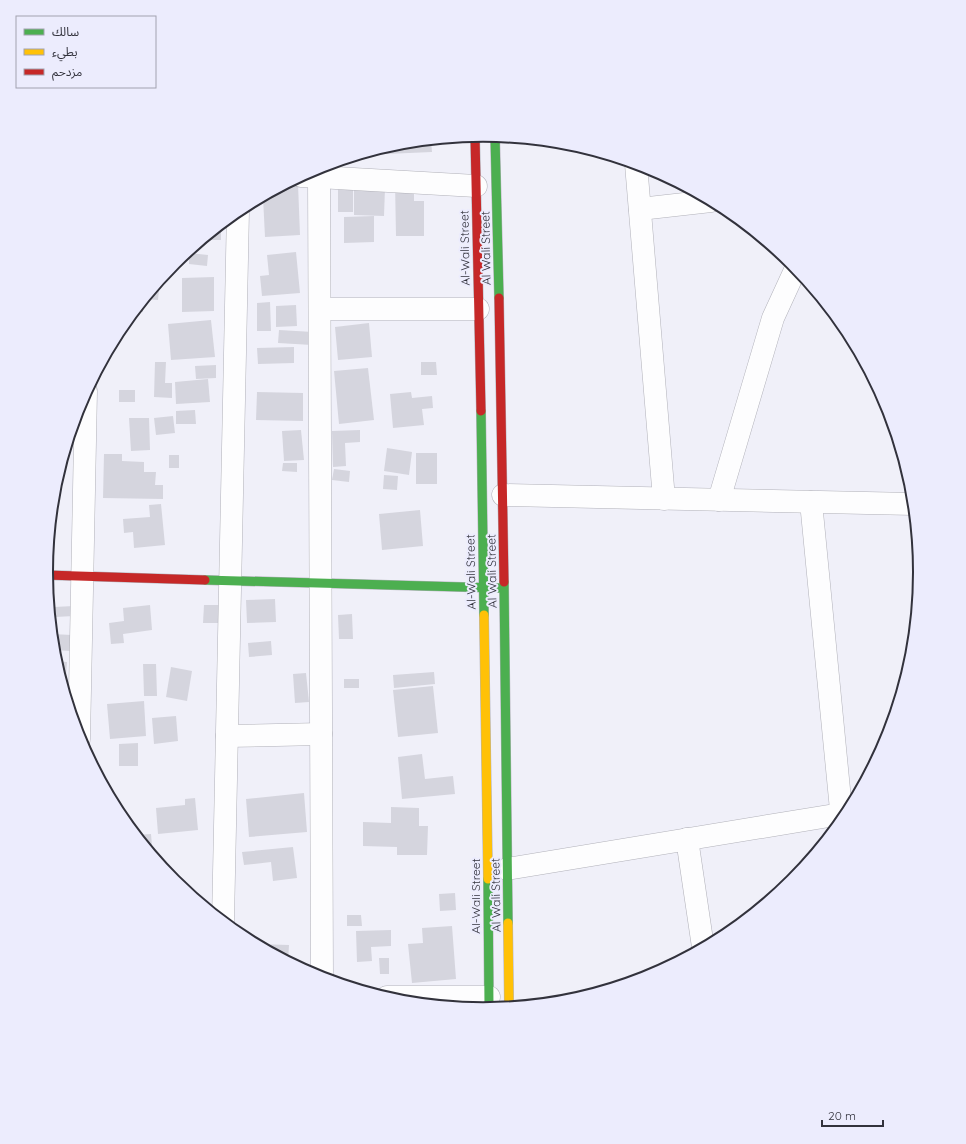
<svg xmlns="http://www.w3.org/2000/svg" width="966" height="1144" viewBox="0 0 966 1144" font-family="Quicksand,'Noto Sans Arabic',sans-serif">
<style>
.building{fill:#d5d5de}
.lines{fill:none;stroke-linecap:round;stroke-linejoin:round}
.street-casing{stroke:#b1b1b9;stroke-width:23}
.fast-casing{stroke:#b1b1b9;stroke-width:10}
.slow-casing{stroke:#b1b1b9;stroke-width:10}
.jam-casing{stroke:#b1b1b9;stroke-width:10}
.street{stroke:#fdfdfe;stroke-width:22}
.fast{stroke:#4caf50;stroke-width:9}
.slow{stroke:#ffc107;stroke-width:9}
.jam{stroke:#c62828;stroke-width:9}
.labels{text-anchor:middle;stroke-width:4;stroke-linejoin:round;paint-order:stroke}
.street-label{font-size:12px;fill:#32323c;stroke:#ececfd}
.rim{fill:none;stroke:#32323c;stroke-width:2}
</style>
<rect width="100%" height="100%" fill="#f0f0f9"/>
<!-- building -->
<g class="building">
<polygon points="431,140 432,152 386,154 386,147 398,143"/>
<rect x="338" y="181" width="15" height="31"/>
<polygon points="395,182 414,182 414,201 424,201 424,236 396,236"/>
<polygon points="298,184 300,235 265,237 263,197 285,185"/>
<polygon points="354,187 385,188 384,216 354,215"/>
<polygon points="374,216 374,242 344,243 344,217"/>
<polygon points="217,228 221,228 221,240 205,240 205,238"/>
<polygon points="296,252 300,293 262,296 260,276 269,275 267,255"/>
<polygon points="189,253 208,255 207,266 189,264"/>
<polygon points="214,277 214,311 182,312 182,278"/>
<polygon points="160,280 158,300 145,299"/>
<polygon points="143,301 143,312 133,313"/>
<polygon points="270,302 271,331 257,331 257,303"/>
<polygon points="296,305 297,326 276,327 276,306"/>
<polygon points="211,320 215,357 171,360 168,324"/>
<polygon points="369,323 372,357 338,360 335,327"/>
<polygon points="279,330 313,332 312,345 278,343"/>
<polygon points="294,347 294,363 258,364 257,348"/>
<polygon points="155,362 166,362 165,383 172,383 172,398 154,397"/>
<polygon points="421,362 436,362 437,375 421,375"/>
<polygon points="216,365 216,378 196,379 195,366"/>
<polygon points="368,368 374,420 339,424 334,371"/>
<polygon points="208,379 210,402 176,404 175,382"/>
<rect x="119" y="390" width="16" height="12"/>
<polygon points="257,392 303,393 303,421 256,420"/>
<polygon points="411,392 412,398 432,396 433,408 422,409 424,425 393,428 390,394"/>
<polygon points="195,410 196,424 176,424 176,411"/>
<polygon points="173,416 175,433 156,435 154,418"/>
<polygon points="129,418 149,418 150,450 131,451"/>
<polygon points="301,430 304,460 284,461 282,431"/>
<polygon points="360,430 360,442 345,443 346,466 333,467 332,431"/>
<polygon points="387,448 412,452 409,475 384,471"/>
<rect x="416" y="453" width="21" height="31"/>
<polygon points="104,454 122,454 122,461 144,462 144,472 156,472 155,485 163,485 163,499 103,498"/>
<rect x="169" y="455" width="10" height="13"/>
<polygon points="283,463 297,463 297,472 282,471"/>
<polygon points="334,469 350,471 349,482 332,480"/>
<polygon points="384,475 398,476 397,490 383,489"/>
<polygon points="161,504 165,545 134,548 133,532 124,533 123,519 150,517 149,505"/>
<polygon points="420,510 423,546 382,550 379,514"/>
<polygon points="275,599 276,622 247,623 246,600"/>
<polygon points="150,605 152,630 123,634 124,643 111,644 109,623 124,621 123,608"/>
<polygon points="204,605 219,605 219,623 203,623"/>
<polygon points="74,606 74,616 55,617 54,607"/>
<polygon points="352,614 353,639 339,639 338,615"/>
<polygon points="52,634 72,635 71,651 54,650"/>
<polygon points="271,641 272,655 249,657 248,643"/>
<polygon points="55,661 67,662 65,691 64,691"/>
<polygon points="143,664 156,664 157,696 144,696"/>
<polygon points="171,667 192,671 187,701 166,697"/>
<polygon points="434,672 435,684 394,688 393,675"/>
<polygon points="306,673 309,702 295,703 293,674"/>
<rect x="344" y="679" width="15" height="9"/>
<polygon points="433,686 438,733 398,737 393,690"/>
<polygon points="144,701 146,736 110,739 107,704"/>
<polygon points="176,716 178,741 154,744 152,718"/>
<polygon points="138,743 138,766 119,766 119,744"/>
<polygon points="422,754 425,779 453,776 455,794 402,799 398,757"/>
<polygon points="304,793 307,832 249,837 246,799"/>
<polygon points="195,798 198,830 158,834 156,808 185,805 185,799"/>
<polygon points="391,807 419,808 419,826 428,826 427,855 397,855 397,847 363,846 363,822 391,823"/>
<polygon points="151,834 152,846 145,846 136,835"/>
<polygon points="293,847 297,878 273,881 271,862 244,865 242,852"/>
<polygon points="455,893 456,910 440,911 439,894"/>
<polygon points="347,915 361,915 362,926 347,926"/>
<polygon points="452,926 456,979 412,983 408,944 423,943 422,928"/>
<polygon points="391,930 391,946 371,947 372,961 357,962 356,931"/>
<polygon points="257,944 289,945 288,961 268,950"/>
<polygon points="379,958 389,958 389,974 380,974"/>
</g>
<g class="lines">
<!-- street casing -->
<g class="street-casing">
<g id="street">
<polyline points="636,164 664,499"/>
<polyline points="301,176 476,186"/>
<polyline points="319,176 322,978"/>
<polyline points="640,209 711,201"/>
<polyline points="320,309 478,309"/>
<polyline points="503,495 913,504"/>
<polyline points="719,500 773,318 796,268"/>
<polyline points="811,502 842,820"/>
<polyline points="227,736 321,734"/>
<polyline points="79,739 86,391"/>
<polyline points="687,839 703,947"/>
<polyline points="507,869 841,814"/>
<polyline points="223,921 238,211"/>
<polyline points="387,997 489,997"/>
</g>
</g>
<!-- fast casing -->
<g class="fast-casing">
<g id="fast">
<polyline points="495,136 499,298"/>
<polyline points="481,411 484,615"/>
<polyline points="205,580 499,588"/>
<polyline points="504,582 508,923"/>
<polyline points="488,879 489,1008"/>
</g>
</g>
<!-- slow casing -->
<g class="slow-casing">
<g id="slow">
<polyline points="484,615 488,879"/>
<polyline points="508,923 509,1006"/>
</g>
</g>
<!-- jam casing -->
<g class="jam-casing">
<g id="jam">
<polyline points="475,136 481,411"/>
<polyline points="499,298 504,582"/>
<polyline points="46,575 205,580"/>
</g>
</g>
<!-- street -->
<use href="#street" class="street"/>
<!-- fast -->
<use href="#fast" class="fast"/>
<!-- slow -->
<use href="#slow" class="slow"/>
<!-- jam -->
<use href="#jam" class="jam"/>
</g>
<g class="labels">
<!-- street labels -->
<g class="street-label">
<text transform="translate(465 248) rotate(-91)" y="4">Al-Wali Street</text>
<text transform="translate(486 248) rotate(-91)" y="4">Al Wali Street</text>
<text transform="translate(492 571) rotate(-91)" y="4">Al Wali Street</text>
<text transform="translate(471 572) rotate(-91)" y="4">Al-Wali Street</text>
<text transform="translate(496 895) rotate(-91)" y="4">Al Wali Street</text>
<text transform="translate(476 896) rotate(-90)" y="4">Al-Wali Street</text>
</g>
</g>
<!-- crop -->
<path d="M0 0H966V1144H0ZM53 572a430 430 0 1 1 860 0a430 430 0 1 1-860 0Z" fill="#ececfd" fill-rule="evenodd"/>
<path class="rim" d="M53 572a430 430 0 1 1 860 0a430 430 0 1 1-860 0Z"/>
<!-- legend -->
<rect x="16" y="16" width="140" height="72" fill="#ececfd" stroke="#a2a2b0"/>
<rect x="24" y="29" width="20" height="6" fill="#4caf50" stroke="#a2a2b0"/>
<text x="52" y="36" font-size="12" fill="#32323c">سالك</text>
<rect x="24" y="49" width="20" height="6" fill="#ffc107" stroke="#a2a2b0"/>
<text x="52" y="56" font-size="12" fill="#32323c">بطيء</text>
<rect x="24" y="69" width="20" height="6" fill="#c62828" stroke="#a2a2b0"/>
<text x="52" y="76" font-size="12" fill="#32323c">مزدحم</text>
<!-- scale -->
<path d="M822 1120v6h61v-6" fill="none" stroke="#32323c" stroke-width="2"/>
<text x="828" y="1120" font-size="12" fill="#32323c" stroke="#ececfd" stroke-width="3" paint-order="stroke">20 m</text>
</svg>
